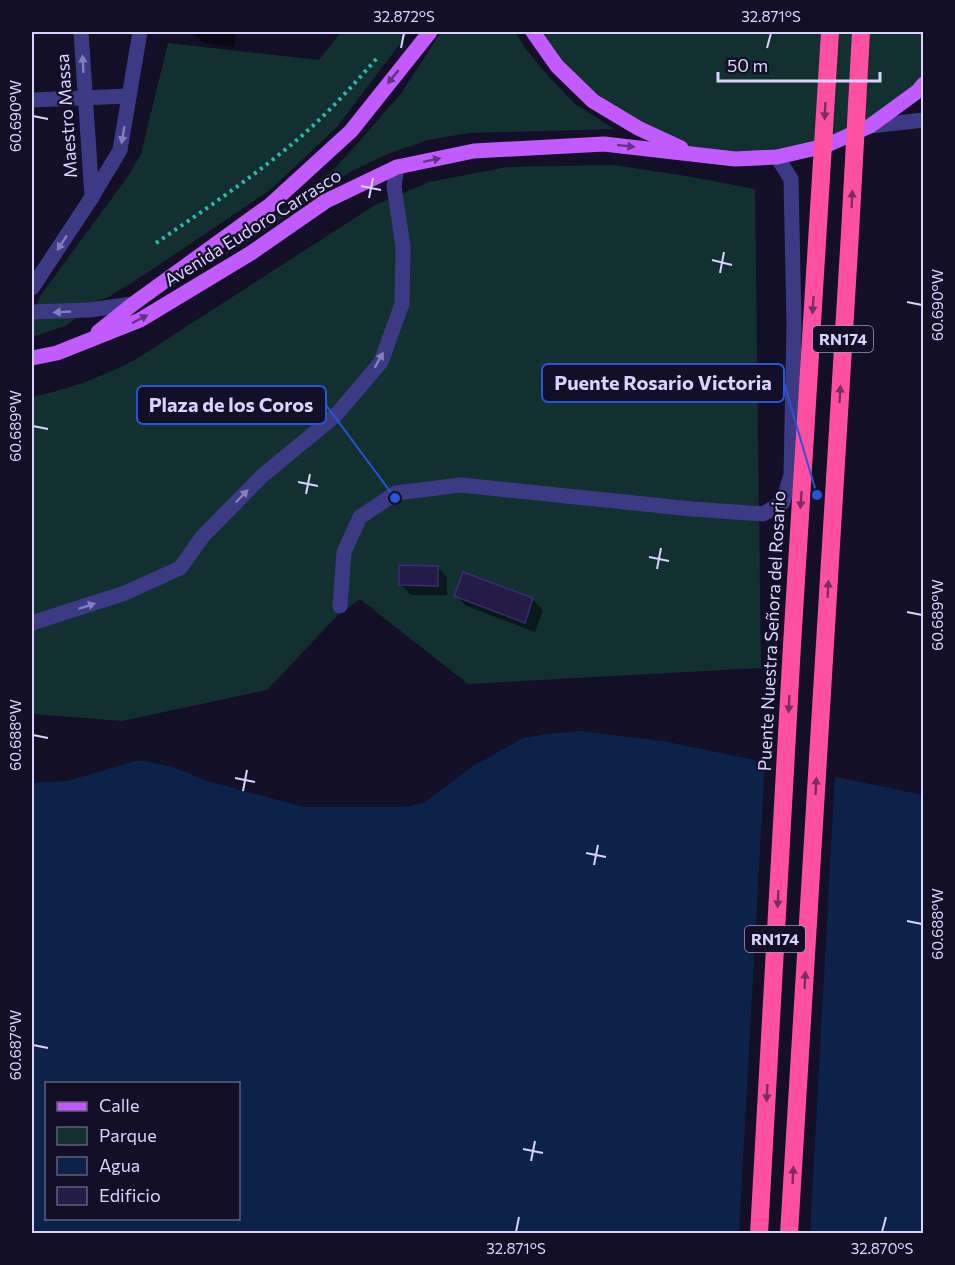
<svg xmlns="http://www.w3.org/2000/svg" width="955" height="1265" viewBox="0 0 955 1265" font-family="Commissioner,sans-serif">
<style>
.green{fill:#12302f}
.water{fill:#0c2248;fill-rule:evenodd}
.pier{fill:#130f26}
.shadow{fill:#0007}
.building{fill:#241b47;stroke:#3b2d73;stroke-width:1.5}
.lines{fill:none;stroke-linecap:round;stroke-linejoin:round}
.path{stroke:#2fb8b0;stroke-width:4;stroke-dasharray:3 4.5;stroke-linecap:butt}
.minor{stroke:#3d3a85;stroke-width:15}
.major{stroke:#c25bff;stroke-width:15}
.highway{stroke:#ff4fa3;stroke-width:18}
.oneway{fill:#837fbc}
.oneway2{fill:#623188}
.oneway3{fill:#7d2c5e}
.ticks{fill:none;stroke:#d9d4ff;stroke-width:2}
.labels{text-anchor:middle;stroke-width:4.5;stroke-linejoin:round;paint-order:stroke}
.shield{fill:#130f26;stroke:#9e99be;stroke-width:1.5}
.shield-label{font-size:16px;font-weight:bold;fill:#d9d4ff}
.street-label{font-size:18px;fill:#d9d4ff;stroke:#130f26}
.leader{fill:none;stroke:#2655da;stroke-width:2}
.callout-dot{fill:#2655da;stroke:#130f26;stroke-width:2}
.callout{fill:#130f26;stroke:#2655da;stroke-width:2}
.callout-label{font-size:20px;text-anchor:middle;font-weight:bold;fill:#d9d4ff}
.neatline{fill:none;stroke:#d9d4ff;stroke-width:2}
.ticks-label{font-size:15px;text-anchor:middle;fill:#d9d4ff}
</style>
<rect width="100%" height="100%" fill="#130f26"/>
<!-- green -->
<g class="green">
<polygon points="341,32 409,32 336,128 270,190 150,271 107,298 82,305 36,308 40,296 126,179 141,154 168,43 319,60"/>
<polygon points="441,32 515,32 527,51 551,79 574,103 614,129 469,133 428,140 390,153 352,171 259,234 211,264 293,203 333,170 366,134 402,92"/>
<polygon points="533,32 923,32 923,84 870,126 777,157 694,154 593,101"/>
<path d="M613,165l73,11 69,13 6,479 -293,16 -108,-85 -22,16 -71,75 -145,31 -90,-7v-317c34,-7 70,-20 101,-36l242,-156 54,-23 78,-15z"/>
<polygon points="67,316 75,319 65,326 32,337 32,319"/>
</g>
<!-- water -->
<path class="water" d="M580,731l83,10 260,54v438l-891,1v-451l35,-2 72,-21 34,7 34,14 97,26h102l19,-5 48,-36 50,-28 24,-4zM46,1084h192v134h-192z"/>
<!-- pier -->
<polygon class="pier" points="765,759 835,773 810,1234 739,1233"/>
<!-- shadow -->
<g class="shadow">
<polygon points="192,32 236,32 234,47 204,43"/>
<polygon points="437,567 447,577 447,595 411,595 401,585"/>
<polygon points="464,574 533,600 543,610 535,632 466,606 456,596"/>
</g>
<!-- building -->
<g class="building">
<polygon points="399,565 438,566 438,586 399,585"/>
<polygon points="463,572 533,598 525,623 454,596"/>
</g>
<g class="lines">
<!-- path -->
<path class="path" d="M156,243c50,-34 103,-70 149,-110 26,-23 50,-50 73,-76"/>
<!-- minor -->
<g class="minor">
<polyline points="81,32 92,197"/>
<polyline points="32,100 129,96"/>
<polyline points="870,126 924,120"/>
<polyline points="32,288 92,197 120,150 140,32"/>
<polyline points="32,312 89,310 133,304"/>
<polyline points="340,606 344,552 360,517 396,493 461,485 692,509 763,514 783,502 791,475 794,324 791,179 777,157"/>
<polyline points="32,623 125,593 180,568 203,536 262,476 336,415 381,362 402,304 403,247 394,186 397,167"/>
</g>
<!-- major -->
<g class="major">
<polyline points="533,32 557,66 593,101 638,128 681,148"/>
<polyline points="98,332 133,304 270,205 351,131 430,32"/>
<polyline points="32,358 57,353 140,320 251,253 326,201 397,167 474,151 604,144 735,159 777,157 825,146 870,126 918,91 924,84"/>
</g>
<!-- highway -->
<g class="highway">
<polyline points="759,1234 792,645 830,32"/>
<polyline points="789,1234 850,233 861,32"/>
</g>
</g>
<!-- one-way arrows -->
<defs><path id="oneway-solid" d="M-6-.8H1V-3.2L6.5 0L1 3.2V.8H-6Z" transform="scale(1.5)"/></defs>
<g class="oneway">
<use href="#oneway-solid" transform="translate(83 64) rotate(-93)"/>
<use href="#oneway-solid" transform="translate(123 135) rotate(100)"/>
<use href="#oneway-solid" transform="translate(62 243) rotate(123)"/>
<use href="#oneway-solid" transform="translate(62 312) rotate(177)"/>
<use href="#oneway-solid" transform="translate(379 360) rotate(-61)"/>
<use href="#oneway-solid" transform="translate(242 496) rotate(-46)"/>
<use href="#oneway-solid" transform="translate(87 606) rotate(-18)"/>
</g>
<g class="oneway2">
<use href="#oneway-solid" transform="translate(393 77) rotate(129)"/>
<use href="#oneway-solid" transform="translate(626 146) rotate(6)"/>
<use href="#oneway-solid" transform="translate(432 160) rotate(-12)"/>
<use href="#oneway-solid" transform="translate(140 319) rotate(-28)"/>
</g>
<g class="oneway3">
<use href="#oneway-solid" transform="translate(825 111) rotate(93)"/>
<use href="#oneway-solid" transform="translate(852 199) rotate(-87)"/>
<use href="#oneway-solid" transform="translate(813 305) rotate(94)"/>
<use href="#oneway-solid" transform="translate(840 394) rotate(-87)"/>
<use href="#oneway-solid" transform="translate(801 500) rotate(94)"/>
<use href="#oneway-solid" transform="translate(828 589) rotate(-87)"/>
<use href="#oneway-solid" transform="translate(789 704) rotate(93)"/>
<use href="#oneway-solid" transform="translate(816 786) rotate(-87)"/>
<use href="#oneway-solid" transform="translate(778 899) rotate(93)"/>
<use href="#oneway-solid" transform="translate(805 980) rotate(-87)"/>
<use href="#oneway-solid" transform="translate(767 1093) rotate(93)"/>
<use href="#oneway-solid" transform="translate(793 1175) rotate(-87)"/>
</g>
<!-- ticks -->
<path class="ticks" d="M401,48l3,-15M767,48l4,-15M33,116l15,3M361,186l20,4M369,198l4,-20M712,260l20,5M720,273l4,-21M907,302l15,3M33,426l15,3M298,482l20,4M306,494l4,-20M649,557l20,4M657,569l4,-21M907,612l15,3M33,735l15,3M235,778l20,4M243,791l4,-21M586,853l20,4M594,865l4,-20M907,921l15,3M33,1045l15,3M523,1149l20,4M531,1161l4,-20M516,1232l3,-15M882,1232l4,-15"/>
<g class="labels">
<!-- shield labels -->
<g class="shield">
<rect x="813" y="326" width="60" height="26" rx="4.5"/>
<rect x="745" y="926" width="60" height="26" rx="4.5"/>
</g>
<g class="shield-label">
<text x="843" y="345">RN174</text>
<text x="775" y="945">RN174</text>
</g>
<!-- street labels -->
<g class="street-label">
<text transform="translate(67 116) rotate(-94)" y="6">Maestro Massa</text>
<text transform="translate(253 228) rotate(-32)" y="6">Avenida Eudoro Carrasco</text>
<text transform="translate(772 631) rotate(-87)" y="6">Puente Nuestra Señora del Rosario</text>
</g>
</g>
<!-- callouts -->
<path class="leader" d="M817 495L784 383M395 498L326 405"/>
<g class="callout-dot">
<circle cx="817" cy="495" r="6"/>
<circle cx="395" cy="498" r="6"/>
</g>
<g class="callout">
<rect x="542" y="364" width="242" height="38" rx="6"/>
<rect x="137" y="386" width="189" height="38" rx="6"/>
</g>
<g class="callout-label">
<text x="663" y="390">Puente Rosario Victoria</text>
<text x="231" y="412">Plaza de los Coros</text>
</g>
<!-- border -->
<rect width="955" height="1265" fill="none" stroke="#130f26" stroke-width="66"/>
<!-- legend -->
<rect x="45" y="1082" width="195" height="138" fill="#130f26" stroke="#625e7d" stroke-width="1.5"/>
<rect x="57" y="1102" width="30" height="9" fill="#c25bff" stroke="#625e7d" stroke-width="1.5"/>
<text x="99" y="1112" font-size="18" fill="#d9d4ff">Calle</text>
<rect x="57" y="1127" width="30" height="18" fill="#12302f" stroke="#625e7d" stroke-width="1.5"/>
<text x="99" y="1142" font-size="18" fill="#d9d4ff">Parque</text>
<rect x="57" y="1157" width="30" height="18" fill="#0c2248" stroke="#625e7d" stroke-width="1.5"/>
<text x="99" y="1172" font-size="18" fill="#d9d4ff">Agua</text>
<rect x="57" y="1187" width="30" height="18" fill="#241b47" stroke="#625e7d" stroke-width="1.5"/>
<text x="99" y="1202" font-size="18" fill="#d9d4ff">Edificio</text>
<!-- scale -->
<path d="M718 72v9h162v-9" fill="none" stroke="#d9d4ff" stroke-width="3"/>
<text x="727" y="72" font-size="18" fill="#d9d4ff" stroke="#130f26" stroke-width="4.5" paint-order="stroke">50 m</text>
<rect x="33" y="33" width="889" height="1199" class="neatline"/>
<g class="ticks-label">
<text x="404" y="22">32.872°S</text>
<text x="771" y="22">32.871°S</text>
<text transform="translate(16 116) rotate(-90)" y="5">60.690°W</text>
<text transform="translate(938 305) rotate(-90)" y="5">60.690°W</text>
<text transform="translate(16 426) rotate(-90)" y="5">60.689°W</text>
<text transform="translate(938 615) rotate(-90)" y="5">60.689°W</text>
<text transform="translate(16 735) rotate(-90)" y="5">60.688°W</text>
<text transform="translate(938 924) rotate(-90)" y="5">60.688°W</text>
<text transform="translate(16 1045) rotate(-90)" y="5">60.687°W</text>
<text x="516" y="1254">32.871°S</text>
<text x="882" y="1254">32.870°S</text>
</g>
</svg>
